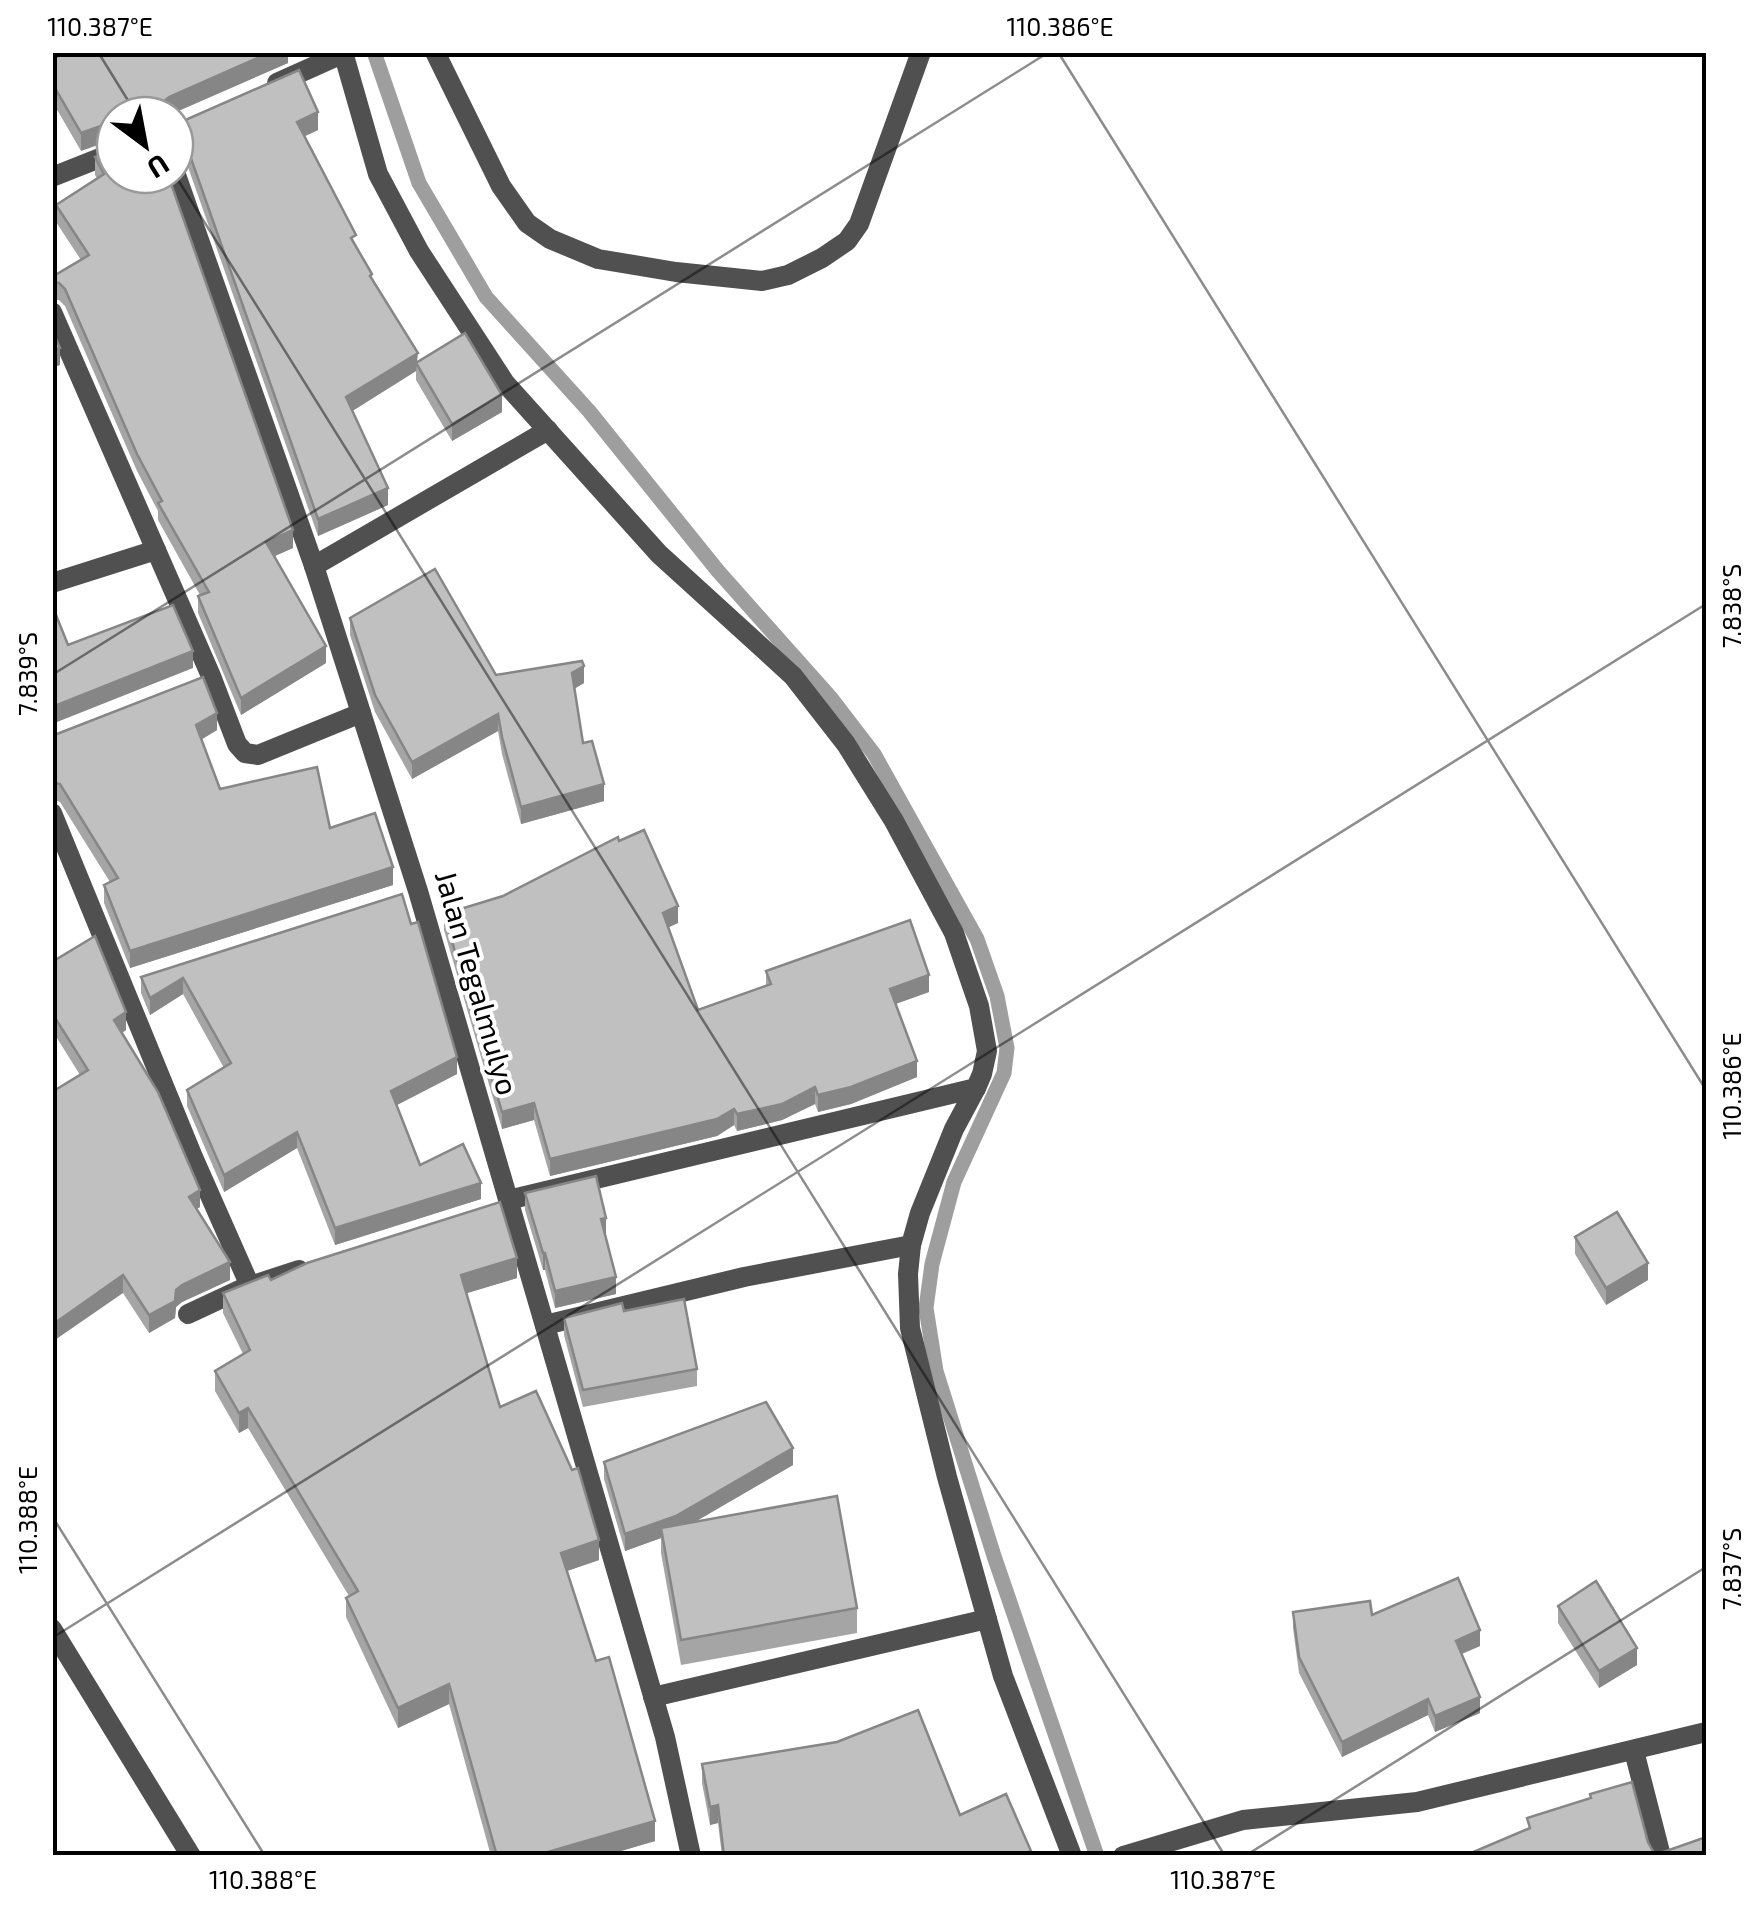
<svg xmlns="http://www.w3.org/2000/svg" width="1759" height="1908" viewBox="0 0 1759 1908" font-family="'Exo 2',sans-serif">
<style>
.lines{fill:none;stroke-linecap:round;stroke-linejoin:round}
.stream{stroke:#9e9e9e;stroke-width:15}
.lane{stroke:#505050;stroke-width:20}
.street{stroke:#505050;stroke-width:20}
.wall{fill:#a5a5a5}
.shaded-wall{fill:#868686}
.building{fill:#c0c0c0;stroke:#868686;stroke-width:2.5}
.ticks{fill:none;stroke:#000;stroke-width:2.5;stroke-opacity:0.45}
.labels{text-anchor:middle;stroke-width:8;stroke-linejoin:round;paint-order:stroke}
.street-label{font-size:30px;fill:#000;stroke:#fff}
.neatline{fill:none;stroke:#000;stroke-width:4}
.ticks-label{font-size:25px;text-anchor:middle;fill:#000}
</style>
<rect width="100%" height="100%" fill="#fff"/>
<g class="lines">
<!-- stream -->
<polyline class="stream" points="374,52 419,183 486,297 589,411 718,571 831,698 874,754 977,939 997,996 1007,1048 1004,1073 954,1182 932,1264 926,1308 936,1371 994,1556 1097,1856"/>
<!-- lane -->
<g class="lane">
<polyline points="52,583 156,550"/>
<polyline points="52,813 193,1157 250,1286 299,1270"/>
<polyline points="188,1314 248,1286"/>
<polyline points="52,1629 191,1856"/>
<polyline points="1634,1751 1661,1856"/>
</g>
<!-- street -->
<g class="street">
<polyline points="343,52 378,174 419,251 505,383 659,554 793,676 846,744 894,821 954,933 979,1006 987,1051 982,1074 976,1088 508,1200"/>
<polyline points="435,52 501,186 527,223 550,239 598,259 676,272 762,281 788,275 822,258 847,241 859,224 921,52"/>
<polyline points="277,83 344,53"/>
<polyline points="175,172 314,566 418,891 665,1737 691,1856"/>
<polyline points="52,177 115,152"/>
<polyline points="52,312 211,676 237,744 245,753 258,755 361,713"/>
<polyline points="314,566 548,430"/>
<polyline points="976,1088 954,1129 920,1213 911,1245 908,1274 910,1328 947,1477 1003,1676 1072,1856"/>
<polyline points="545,1325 744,1277 911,1245"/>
<polyline points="653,1697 987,1619"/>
<polyline points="1123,1856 1243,1820 1417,1802 1706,1732"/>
</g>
</g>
<!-- wall -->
<g class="wall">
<polygon points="288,52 288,63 169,115 115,115 81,151 52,101 52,60"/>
<polygon points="175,122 318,130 304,136 372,279 418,362 502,412 452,441 416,380 416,371 352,411 388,505 318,536 188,167 178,159 175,159"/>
<polygon points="115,149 293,548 274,556 326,663 241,715 198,613 198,596 200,595 158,520 158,511 137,471 65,306 59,300 52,300 52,277 81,260 56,222 56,205 97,178 95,175 95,157"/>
<polygon points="350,618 496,675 584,683 574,689 583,743 604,801 521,824 502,754 498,731 412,779 375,712 350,635"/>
<polygon points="217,730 201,739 220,789 330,828 393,885 130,968 104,903 104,885 110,882 60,802 53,799 52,734"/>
<polygon points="619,841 678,923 668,927 698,1010 766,985 766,971 929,992 895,1004 917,1077 851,1104 818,1112 815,1104 782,1120 737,1131 734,1125 717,1136 550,1176 534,1120 502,1129 444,930 444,914 503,896"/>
<polygon points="402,894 457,1074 397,1105 420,1165 481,1199 335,1245 297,1148 224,1192 187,1106 187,1090 224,1068 183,994 150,1015 141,993 141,977"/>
<polygon points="52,962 126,1030 122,1033 200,1207 196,1209 230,1280 182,1302 176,1307 175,1318 149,1333 123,1293 80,1075 52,1030"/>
<polygon points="525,1193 606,1235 616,1294 555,1308 545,1270 543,1270 525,1210"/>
<polygon points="1575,1237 1648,1280 1606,1305 1575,1254"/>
<polygon points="517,1278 466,1293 500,1407 599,1560 567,1571 655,1841 604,1856 491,1856 449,1704 398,1728 346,1617 346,1598 349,1596 248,1428 239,1433 215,1391 215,1371 243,1354 223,1313 223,1293 271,1280"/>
<polygon points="624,1311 697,1369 697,1386 583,1407 564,1335 564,1318"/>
<polygon points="604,1462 793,1465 694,1522 857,1608 857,1633 681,1665 661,1553 661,1538 625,1551 604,1479"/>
<polygon points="1558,1606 1637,1665 1599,1688 1558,1623"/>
<polygon points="1293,1612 1372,1615 1480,1646 1462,1654 1480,1713 1435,1732 1428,1715 1342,1757 1299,1673 1293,1628"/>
<polygon points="702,1764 960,1815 1031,1856 722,1856 718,1823 710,1825 702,1783"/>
</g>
<!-- shaded-wall -->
<g class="shaded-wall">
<polygon points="271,52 288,52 288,63 169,115 162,115 163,102 169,97"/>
<polygon points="318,112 318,130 297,140 297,122"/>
<polygon points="115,121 115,139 81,151 81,133"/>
<polygon points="60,348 60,365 52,368 52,350"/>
<polygon points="418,353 416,371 346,415 346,397"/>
<polygon points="502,395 502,412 452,441 452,424"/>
<polygon points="388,488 388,505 318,536 318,519"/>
<polygon points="293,530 293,548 266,560 266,542"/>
<polygon points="326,646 326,663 241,715 241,698"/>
<polygon points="193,651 193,668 52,724 52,707"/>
<polygon points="584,666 584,683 572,690 572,673"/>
<polygon points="217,713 217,730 196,743 196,725"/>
<polygon points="498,714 498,731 412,779 412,762"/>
<polygon points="604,784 604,801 521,824 521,807"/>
<polygon points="393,867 393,885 130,968 130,951"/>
<polygon points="678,906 678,923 663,930 663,913"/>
<polygon points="929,975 929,992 890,1006 890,989"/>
<polygon points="183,978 183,994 150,1015 150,998"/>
<polygon points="126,1012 126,1030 114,1037 114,1020"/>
<polygon points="457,1057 457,1074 391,1108 391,1091"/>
<polygon points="917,1061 917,1077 851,1104 818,1112 818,1095"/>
<polygon points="815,1087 815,1104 782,1120 737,1131 737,1114"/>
<polygon points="534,1103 534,1120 502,1129 502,1112"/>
<polygon points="734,1109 734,1125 717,1136 550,1176 550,1159"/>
<polygon points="297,1132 297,1148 224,1192 224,1175"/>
<polygon points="481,1183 481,1199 335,1245 335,1228"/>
<polygon points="200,1190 200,1207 189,1214 189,1197"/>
<polygon points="606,1218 606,1235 601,1236 601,1219"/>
<rect x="543" y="1253" width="2" height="17"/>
<polygon points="517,1258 517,1278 461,1295 461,1275"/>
<polygon points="230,1262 230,1280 182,1302 176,1307 175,1318 149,1333 149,1315 182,1285"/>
<polygon points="1648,1263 1648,1280 1606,1305 1606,1288"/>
<polygon points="123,1275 123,1293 52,1342 52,1325"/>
<polygon points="616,1277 616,1294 555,1308 555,1291"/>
<polygon points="248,1408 248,1428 239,1433 239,1413"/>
<polygon points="793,1448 793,1465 676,1533 661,1528 661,1538 625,1551 625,1534"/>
<polygon points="599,1540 599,1560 561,1573 561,1553"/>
<polygon points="1480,1630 1480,1646 1456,1656 1456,1641"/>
<polygon points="1637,1648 1637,1665 1599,1688 1599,1671"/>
<polygon points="449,1684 449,1704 398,1728 398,1708"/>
<polygon points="1480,1697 1480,1713 1435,1732 1435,1716"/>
<polygon points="1428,1699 1428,1715 1342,1757 1342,1742"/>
<polygon points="718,1805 718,1823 710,1825 710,1807"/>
<polygon points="655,1821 655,1841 604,1856 534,1856"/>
</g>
<!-- building -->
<g class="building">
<polygon points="65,52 271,52 169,97 163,102 163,115 115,115 115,121 81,133 52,83 52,60"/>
<polygon points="299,70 318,112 297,122 356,235 351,238 372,274 370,276 418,353 346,397 388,488 318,519 188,150 178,141 175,142 175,122 181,122"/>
<polygon points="115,149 115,175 168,175 293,530 266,542 326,646 241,698 198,596 209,592 158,503 162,501 137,454 65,289 59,283 52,282 52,277 89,255 56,205 104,174 95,157"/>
<polygon points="52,330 60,348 52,350"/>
<polygon points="465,333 502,395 452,424 416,363"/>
<polygon points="435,569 496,675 582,661 584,666 572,673 583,743 592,741 604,784 521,807 502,737 498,714 412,762 375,695 350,618"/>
<polygon points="52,605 68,645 173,605 193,651 52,707"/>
<polygon points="203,677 217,713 196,725 220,789 317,767 330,828 375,813 393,867 130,951 104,885 118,878 60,784 52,782 52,734 57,734"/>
<polygon points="644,830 678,906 663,913 698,1010 771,984 766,971 910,920 929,975 890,989 917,1061 851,1087 818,1095 815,1087 782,1104 737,1114 734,1109 717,1119 550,1159 534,1103 502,1112 444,914 503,896 618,837 619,841"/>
<polygon points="402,894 411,924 418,922 457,1057 391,1091 420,1165 463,1144 481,1183 335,1228 297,1132 224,1175 187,1090 231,1063 183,978 150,998 141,977"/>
<polygon points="95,936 126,1012 114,1020 158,1092 200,1190 189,1197 230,1262 182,1285 176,1290 175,1301 149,1315 123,1275 52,1325 52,1092 88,1070 52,1013 52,962"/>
<polygon points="596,1176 606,1218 601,1219 616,1277 555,1291 545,1253 543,1253 525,1193"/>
<polygon points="500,1202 517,1258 461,1275 500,1407 536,1391 572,1470 578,1468 599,1540 561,1553 596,1661 609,1657 655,1821 534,1856 497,1856 449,1684 398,1708 346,1598 358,1591 248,1408 239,1413 215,1371 250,1350 223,1293 268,1275 271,1280 307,1263"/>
<polygon points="1617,1212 1648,1263 1606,1288 1575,1237"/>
<polygon points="684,1299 697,1369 583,1390 564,1318 622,1303 624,1311"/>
<polygon points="766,1402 793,1448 676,1516 625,1534 604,1462"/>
<polygon points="837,1496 857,1608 681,1640 661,1528"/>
<polygon points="1458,1578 1480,1630 1456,1641 1480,1697 1435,1716 1428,1699 1342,1742 1299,1657 1293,1612 1370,1601 1372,1615"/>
<polygon points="1596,1581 1637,1648 1599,1671 1558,1606"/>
<polygon points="918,1710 960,1815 1006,1794 1031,1851 1020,1856 724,1856 718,1805 710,1807 702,1764 837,1742"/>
<polygon points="1632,1782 1648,1842 1655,1855 1706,1837 1706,1856 1464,1856 1530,1828 1527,1818 1591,1798 1590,1794"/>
</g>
<!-- ticks -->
<path class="ticks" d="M98,52l39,63M1058,52l648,1038M175,175l1050,1681M52,675l997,-623M52,1516l213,340M52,1638l1654,-1034M1245,1856l461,-289"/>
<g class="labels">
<!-- street labels -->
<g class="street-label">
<text transform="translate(476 983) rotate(74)" y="10">Jalan Tegalmulyo</text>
</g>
</g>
<!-- border -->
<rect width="1759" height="1908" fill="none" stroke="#ffffff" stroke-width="110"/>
<!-- north arrow -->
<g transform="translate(145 145) rotate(148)"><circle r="48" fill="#ffffff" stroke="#999999" stroke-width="2.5"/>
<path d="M0-8L18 38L0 25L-18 38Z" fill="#000000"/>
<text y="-15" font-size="28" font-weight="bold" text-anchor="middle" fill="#000000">U</text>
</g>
<rect x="55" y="55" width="1649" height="1798" class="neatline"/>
<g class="ticks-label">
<text x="100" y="36">110.387°E</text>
<text x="1060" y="36">110.386°E</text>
<text transform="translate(1732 606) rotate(-90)" y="9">7.838°S</text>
<text transform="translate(28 674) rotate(-90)" y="9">7.839°S</text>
<text transform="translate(1732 1086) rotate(-90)" y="9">110.386°E</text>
<text transform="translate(28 1520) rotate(-90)" y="9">110.388°E</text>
<text transform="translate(1732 1569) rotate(-90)" y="9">7.837°S</text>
<text x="263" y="1889">110.388°E</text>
<text x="1223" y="1889">110.387°E</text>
</g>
</svg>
